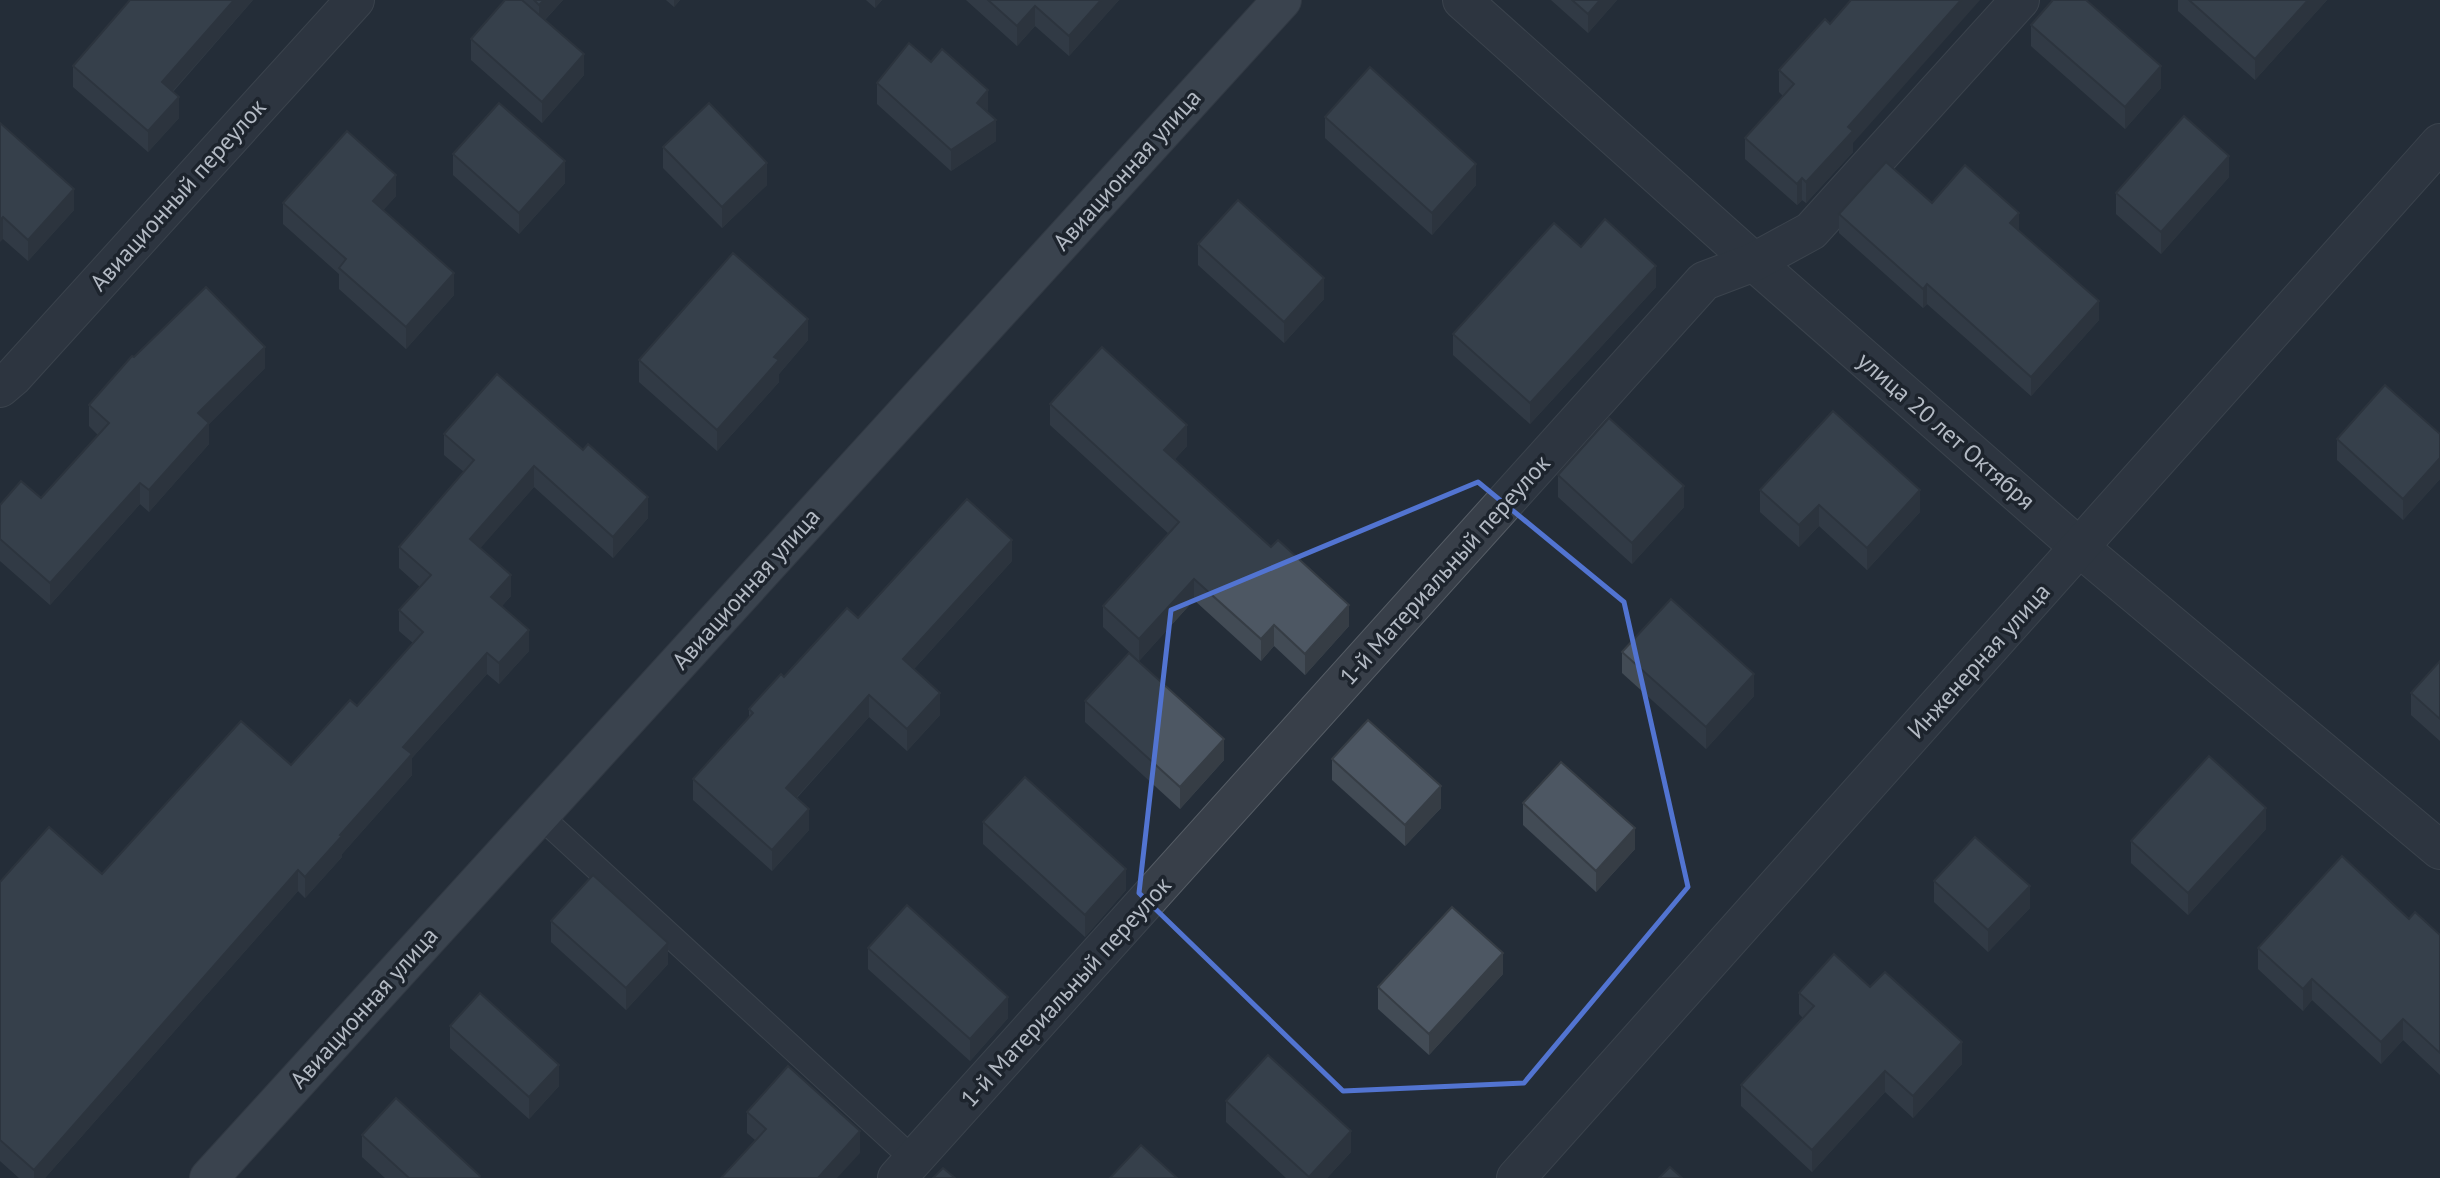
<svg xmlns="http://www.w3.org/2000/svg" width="2440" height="1178" viewBox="0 0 2440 1178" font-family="'PT Sans',sans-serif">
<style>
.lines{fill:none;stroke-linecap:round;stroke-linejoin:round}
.lane-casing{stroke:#565d66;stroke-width:26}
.street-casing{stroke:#565d66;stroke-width:40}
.primary-casing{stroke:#414851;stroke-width:40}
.lane{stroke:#383f49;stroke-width:24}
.street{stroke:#383f49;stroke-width:38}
.primary{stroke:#565e69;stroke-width:38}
.wall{fill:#424b55}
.shaded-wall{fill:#363d45}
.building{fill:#4d5763;stroke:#363d45;stroke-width:2}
.marked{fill:none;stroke:#5274d1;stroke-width:5;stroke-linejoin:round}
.labels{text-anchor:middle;stroke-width:7;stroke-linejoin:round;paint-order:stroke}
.street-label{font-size:24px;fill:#b3bac4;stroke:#1d242d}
</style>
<rect width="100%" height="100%" fill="#242d38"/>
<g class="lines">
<!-- lane casing -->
<g class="lane-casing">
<polyline id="lane" points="539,815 914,1160"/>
</g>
<!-- street casing -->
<g class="street-casing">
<g id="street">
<polyline points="1462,0 1754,262 2080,548 2440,850"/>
<polyline points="0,388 13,377 355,0"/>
<polyline points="897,1178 1704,281 1754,262 1811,231 2020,0"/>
<polyline points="1516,1178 2440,143"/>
</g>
</g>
<!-- primary casing -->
<g class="primary-casing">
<polyline id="primary" points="209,1178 1282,0"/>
</g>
<!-- lane -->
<use href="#lane" class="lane"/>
<!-- street -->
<use href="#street" class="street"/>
<!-- primary -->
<use href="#primary" class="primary"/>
</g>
<!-- wall -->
<g class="wall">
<polygon points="253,0 173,92 179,118 148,152 73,87 73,66"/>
<polygon points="505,0 563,0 545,20 584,75 542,123 471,60 471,39"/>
<polygon points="666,0 680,0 674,7"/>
<polygon points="866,0 882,0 875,8"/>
<polygon points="966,0 1119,0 1069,56 1035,26 1017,46"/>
<polygon points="1551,0 1617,0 1588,33"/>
<polygon points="2178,0 2327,0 2255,80 2178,11"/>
<polygon points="1825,19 1853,143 1853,152 1806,203 1802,200 1797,205 1745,159 1745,138 1783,96 1779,92 1779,70"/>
<polygon points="2031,25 2161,88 2125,129 2031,46"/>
<polygon points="931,62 987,112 996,141 951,171 877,104 877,83"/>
<polygon points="1325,117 1476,185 1432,235 1325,138"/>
<polygon points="0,123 74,210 28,261 3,239"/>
<polygon points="663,147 767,185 722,228 663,168"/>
<polygon points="453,154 565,183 519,234 453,175"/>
<polygon points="2229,177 2161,254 2116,214 2116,193"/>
<polygon points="396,196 383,210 454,295 406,349 339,289 339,274 283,224 283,203"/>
<polygon points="1932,203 2019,230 2099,320 2031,396 1927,304 1923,308 1839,233 1839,214"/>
<polygon points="1198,244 1324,299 1284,343 1198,265"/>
<polygon points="1581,247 1656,287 1530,424 1453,355 1453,334"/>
<polygon points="808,340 779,374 779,382 717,451 639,382 639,360"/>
<polygon points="134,357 265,368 209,424 209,444 149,512 140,504 50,605 0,561 0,505 41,498 98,435 89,426 89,405"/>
<polygon points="497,374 648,518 613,558 534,487 480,548 511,596 502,606 529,651 499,684 487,674 412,758 412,775 342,854 342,857 305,898 298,891 45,1178 19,1178 0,1161 0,882 102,874 291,765 357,706 413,643 399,631 399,610 420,587 399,568 399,547 464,472 444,455 444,434"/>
<polygon points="1050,404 1187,446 1175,459 1349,626 1305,675 1274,646 1261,661 1194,600 1139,661 1103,627 1103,606 1169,534 1050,425"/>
<polygon points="2440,434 2440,479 2403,520 2337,460 2337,439"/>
<polygon points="1558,475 1684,507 1632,564 1558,497"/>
<polygon points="1760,490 1920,512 1867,570 1819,526 1799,547 1760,512"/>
<polygon points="1012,561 914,669 940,715 907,751 869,717 797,798 809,830 772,871 693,800 693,779 749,718 749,709 784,677 858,618"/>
<polygon points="1622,652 1754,696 1706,749 1622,673"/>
<polygon points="2440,661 2440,741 2411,715 2411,693"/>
<polygon points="1085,701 1224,760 1180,809 1085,722"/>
<polygon points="1332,759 1441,808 1405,846 1332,780"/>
<polygon points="1523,803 1635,849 1596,892 1523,825"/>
<polygon points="983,822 1126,890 1085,937 983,844"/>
<polygon points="2266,829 2188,915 2131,863 2131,841"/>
<polygon points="1934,881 2030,908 1988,952 1934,902"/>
<polygon points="2409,919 2440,935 2440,1075 2403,1040 2381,1064 2312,1000 2303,1011 2258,969 2258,948"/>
<polygon points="551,921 668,964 626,1010 551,942"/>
<polygon points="868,948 1008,1018 970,1061 868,969"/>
<polygon points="1503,974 1429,1055 1378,1009 1378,987"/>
<polygon points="1870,987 1962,1064 1913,1118 1885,1092 1812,1172 1741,1106 1741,1085 1803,1018 1799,1014 1799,993"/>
<polygon points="450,1026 559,1086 529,1119 450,1048"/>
<polygon points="1226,1101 1351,1152 1327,1178 1286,1178 1226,1122"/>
<polygon points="747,1112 860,1153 755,1140 747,1133"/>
<polygon points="362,1135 480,1178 385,1178 362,1157"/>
</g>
<!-- shaded-wall -->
<g class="shaded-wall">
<polygon points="234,0 253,0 162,103 162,82"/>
<polygon points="544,0 563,0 539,26 539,5"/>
<polygon points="674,0 680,0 674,7"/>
<polygon points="875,0 882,0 875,8"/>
<polygon points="1101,0 1119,0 1069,56 1069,36"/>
<polygon points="1600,0 1617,0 1588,33 1588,14"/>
<polygon points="1961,0 1980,0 1853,143 1853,152 1806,203 1806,182 1848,127"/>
<polygon points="2308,0 2327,0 2255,80 2255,59"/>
<polygon points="1035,6 1035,26 1017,46 1017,26"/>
<polygon points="584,54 584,75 542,123 542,102"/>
<polygon points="2161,66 2161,88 2125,129 2125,107"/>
<polygon points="988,90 988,111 977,103"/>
<polygon points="179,97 179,118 148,152 148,131"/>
<polygon points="996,120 996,141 951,171 951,150"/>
<polygon points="2229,156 2229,177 2161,254 2161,232"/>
<polygon points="565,161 565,183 519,234 519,213"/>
<polygon points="767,163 767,185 722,228 722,207"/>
<polygon points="1476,164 1476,185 1432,235 1432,213"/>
<polygon points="396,175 396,196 373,222 373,201"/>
<polygon points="1802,178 1802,200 1797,205 1797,184"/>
<polygon points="74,189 74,210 28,261 28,240"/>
<polygon points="2019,213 2019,232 2010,223"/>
<polygon points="3,217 3,239 0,242 0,220"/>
<polygon points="1656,266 1656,287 1530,424 1530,403"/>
<polygon points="454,273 454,295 406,349 406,327"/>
<polygon points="1324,278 1324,299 1284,343 1284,322"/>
<polygon points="1927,284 1927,304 1923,308 1923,289"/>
<polygon points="2099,301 2099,320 2031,396 2031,377"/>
<polygon points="808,319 808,340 779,374 779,382 717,451 717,430 774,357"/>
<polygon points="265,347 265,368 209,424 209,444 149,512 149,490 198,413"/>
<polygon points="1187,425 1187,446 1164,471 1164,450"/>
<polygon points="2440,458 2440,479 2403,520 2403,499"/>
<polygon points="534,466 534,487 470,560 470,539"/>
<polygon points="140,483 140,504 50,605 50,583"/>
<polygon points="1684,486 1684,507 1632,564 1632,543"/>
<polygon points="1920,490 1920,512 1867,570 1867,548"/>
<polygon points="648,497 648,518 613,558 613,537"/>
<polygon points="1819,505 1819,526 1799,547 1799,525"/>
<polygon points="1012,540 1012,561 903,681 903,659"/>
<polygon points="511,575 511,596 491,618 491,597"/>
<polygon points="1194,579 1194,600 1139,661 1139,639"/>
<polygon points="1349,605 1349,626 1305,675 1305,654"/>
<polygon points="1274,625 1274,646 1261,661 1261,639"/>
<polygon points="529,630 529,651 499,684 499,663"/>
<polygon points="487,653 487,674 412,758 412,775 342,854 342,857 305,898 305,877 340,835 403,747"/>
<polygon points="1754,674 1754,696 1706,749 1706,727"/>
<polygon points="940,693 940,715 907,751 907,729"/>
<polygon points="869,695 869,717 786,809 786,788"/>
<polygon points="1224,739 1224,760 1180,809 1180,787"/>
<polygon points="1441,786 1441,808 1405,846 1405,825"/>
<polygon points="2266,808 2266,829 2188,915 2188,893"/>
<polygon points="809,809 809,830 772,871 772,850"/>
<polygon points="1635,828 1635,849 1596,892 1596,871"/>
<polygon points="1126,869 1126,890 1085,937 1085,915"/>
<polygon points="298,870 298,891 45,1178 34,1178 34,1170"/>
<polygon points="2030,886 2030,908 1988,952 1988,930"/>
<polygon points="668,943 668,964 626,1010 626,988"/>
<polygon points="1503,953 1503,974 1429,1055 1429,1034"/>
<polygon points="2312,979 2312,1000 2303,1011 2303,989"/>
<polygon points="1008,997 1008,1018 970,1061 970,1039"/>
<polygon points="2403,1019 2403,1040 2381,1064 2381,1042"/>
<polygon points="1962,1042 1962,1064 1913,1118 1913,1096"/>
<polygon points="559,1065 559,1086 529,1119 529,1097"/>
<polygon points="1885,1071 1885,1092 1812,1172 1812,1150"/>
<polygon points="860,1131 860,1153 837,1178 818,1178"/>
<polygon points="1351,1131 1351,1152 1327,1178 1309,1178"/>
</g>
<!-- building -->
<g class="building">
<polygon points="130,0 234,0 162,82 179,97 148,131 73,66"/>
<polygon points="505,0 522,0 584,54 542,102 471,39"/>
<polygon points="534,0 544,0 539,5"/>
<polygon points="988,0 1101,0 1069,36 1035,6 1017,26"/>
<polygon points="1572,0 1600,0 1588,14"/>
<polygon points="1851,0 1961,0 1848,127 1853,131 1806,182 1802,178 1797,184 1745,138 1794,84 1779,70 1825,19 1830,24"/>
<polygon points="2053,0 2086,0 2161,66 2125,107 2031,25"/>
<polygon points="2189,0 2308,0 2255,59"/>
<polygon points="909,43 931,62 942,49 988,90 977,103 996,120 951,150 877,83"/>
<polygon points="1370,67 1476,164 1432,213 1325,117"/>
<polygon points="499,103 565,161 519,213 453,154"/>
<polygon points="709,103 767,163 722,207 663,147"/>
<polygon points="2184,116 2229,156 2161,232 2116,193"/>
<polygon points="0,123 74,189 28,240 3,217 0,220"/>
<polygon points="347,131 396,175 373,201 454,273 406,327 339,268 346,259 283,203"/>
<polygon points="1886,162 1932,203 1965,165 2019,213 2010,223 2099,301 2031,377 1927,284 1923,289 1839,214"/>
<polygon points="1238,200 1324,278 1284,322 1198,244"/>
<polygon points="1605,219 1656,266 1530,403 1453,334 1554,223 1581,247"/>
<polygon points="733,253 808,319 774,357 779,360 717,430 639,360"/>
<polygon points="206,287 265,347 198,413 209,423 149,490 140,483 50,583 0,539 0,505 21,481 41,498 109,423 89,405 132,356 134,357"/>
<polygon points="1102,347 1187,425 1164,450 1271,547 1278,540 1349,605 1305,654 1274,625 1261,639 1194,579 1139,639 1103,606 1179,522 1050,404"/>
<polygon points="497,374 583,450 588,444 648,497 613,537 534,466 470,539 511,575 491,597 529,630 499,663 487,653 403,747 412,754 340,835 342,836 305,877 298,870 34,1170 0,1140 0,882 49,827 102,874 241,721 291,765 350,700 357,706 423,632 399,610 431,575 399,547 474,460 444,434"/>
<polygon points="2385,385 2440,434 2440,458 2403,499 2337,439"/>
<polygon points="1833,411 1920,490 1867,548 1819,505 1799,525 1760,490"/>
<polygon points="1609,418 1684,486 1632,543 1558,475"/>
<polygon points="967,499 1012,540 903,659 940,693 907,729 869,695 786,788 809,809 772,850 693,779 753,713 749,709 781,674 784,677 847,608 858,618"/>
<polygon points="1671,599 1754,674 1706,727 1622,652"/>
<polygon points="1129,653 1224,739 1180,787 1085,701"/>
<polygon points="2440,661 2440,719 2411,693"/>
<polygon points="1368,720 1441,786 1405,825 1332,759"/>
<polygon points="2209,756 2266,808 2188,893 2131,841"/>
<polygon points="1561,762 1635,828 1596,871 1523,803"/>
<polygon points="1025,777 1126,869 1085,915 983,822"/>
<polygon points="1975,837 2030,886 1988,930 1934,881"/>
<polygon points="2342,856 2409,919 2415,912 2440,935 2440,1053 2403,1019 2381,1042 2312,979 2303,989 2258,948"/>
<polygon points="593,875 668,943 626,988 551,921"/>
<polygon points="907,905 1008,997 970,1039 868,948"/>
<polygon points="1452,907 1503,953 1429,1034 1378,987"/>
<polygon points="1834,954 1870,987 1885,972 1962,1042 1913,1096 1885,1071 1812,1150 1741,1085 1814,1006 1799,993"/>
<polygon points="480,993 559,1065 529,1097 450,1026"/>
<polygon points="1268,1055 1351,1131 1309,1177 1226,1101"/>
<polygon points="788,1066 860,1131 818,1178 721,1178 766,1129 747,1112"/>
<polygon points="396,1098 480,1176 479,1178 409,1178 362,1135"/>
<polygon points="1141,1145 1177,1178 1110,1178"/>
<polygon points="1670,1167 1682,1178 1659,1178"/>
<polygon points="943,1168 955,1178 933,1178"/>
</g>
<!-- marked area -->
<path d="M0 0H2440V1178H0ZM1478,482l146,120 64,285 -164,196 -181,8 -204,-198 32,-283z" fill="#242d38" fill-opacity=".55" fill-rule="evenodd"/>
<path class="marked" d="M1478,482l146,120 64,285 -164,196 -181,8 -204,-198 32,-283z"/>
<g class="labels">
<!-- street labels -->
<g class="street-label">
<text transform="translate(1127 170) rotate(-48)" y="8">Авиационная улица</text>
<text transform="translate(178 195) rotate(-48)" y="8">Авиационный переулок</text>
<text transform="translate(1946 431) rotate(41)" y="8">улица 20 лет Октября</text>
<text transform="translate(1445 570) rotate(-48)" y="8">1-й Материальный переулок</text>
<text transform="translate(746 589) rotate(-48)" y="8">Авиационная улица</text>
<text transform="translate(1979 661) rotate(-48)" y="8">Инженерная улица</text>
<text transform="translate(1066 992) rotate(-48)" y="8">1-й Материальный переулок</text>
<text transform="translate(364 1008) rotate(-48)" y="8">Авиационная улица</text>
</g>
</g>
</svg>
